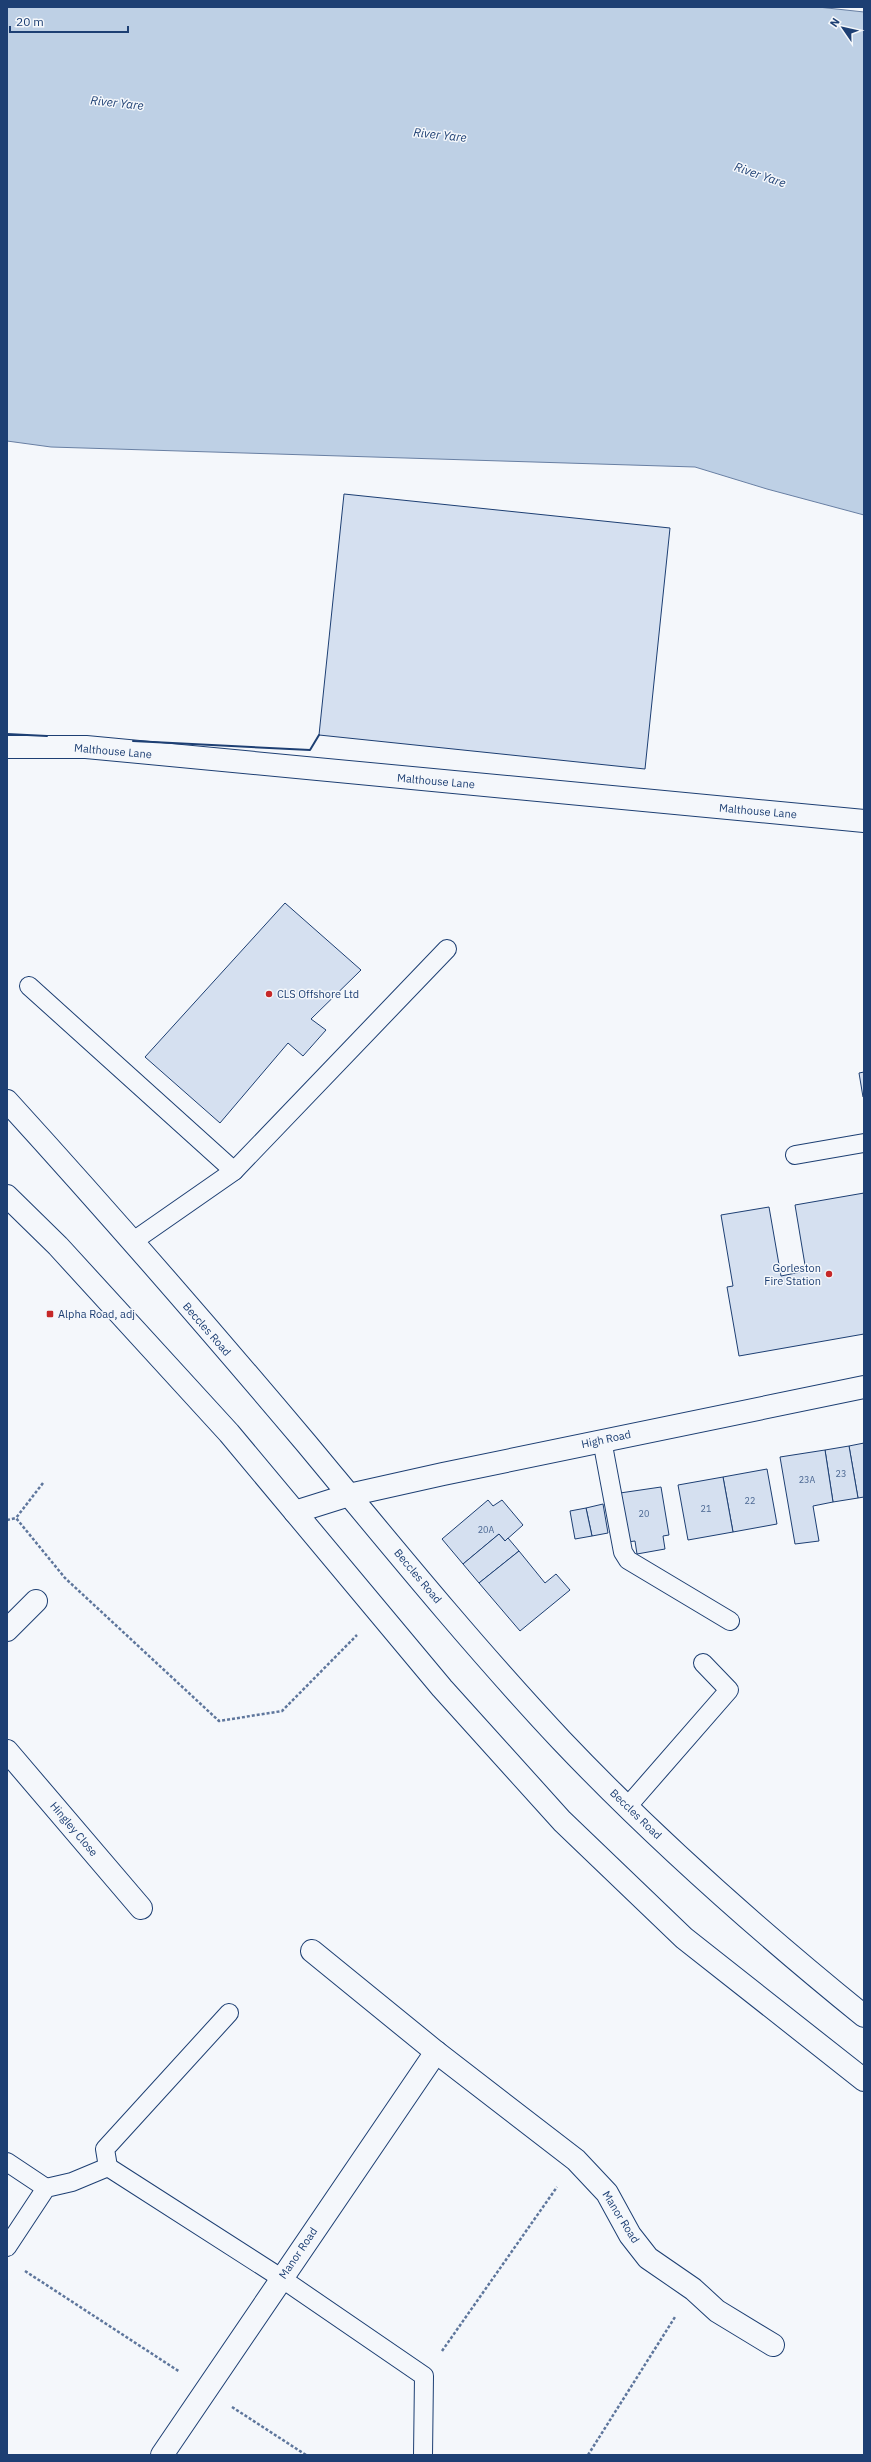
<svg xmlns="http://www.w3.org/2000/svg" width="871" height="2462" viewBox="0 0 871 2462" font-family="'IBM Plex Sans',sans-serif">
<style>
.water{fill:#bed0e5;stroke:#687fa3}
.building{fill:#d5e0f0;stroke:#1d3f73}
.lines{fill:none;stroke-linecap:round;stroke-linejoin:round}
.service-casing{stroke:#1d3f73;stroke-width:20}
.minor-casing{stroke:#1d3f73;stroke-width:24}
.tertiary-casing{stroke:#1d3f73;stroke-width:24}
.path{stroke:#5e769c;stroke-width:2.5;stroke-dasharray:3 2;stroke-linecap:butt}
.service{stroke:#f4f7fb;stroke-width:18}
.minor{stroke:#f4f7fb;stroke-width:22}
.tertiary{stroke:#f4f7fb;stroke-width:22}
.wall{stroke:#1d3f73;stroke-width:2}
.poi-dot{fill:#c62828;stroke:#f4f7fb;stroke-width:1.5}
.labels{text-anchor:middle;stroke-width:3;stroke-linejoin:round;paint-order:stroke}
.number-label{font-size:9px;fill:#4b6792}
.street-label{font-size:11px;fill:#1d3f73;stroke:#f4f7fb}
.poi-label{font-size:11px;fill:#1d3f73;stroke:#f4f7fb;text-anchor:start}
.water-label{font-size:12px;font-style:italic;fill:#1d3f73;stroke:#f4f7fb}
</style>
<rect width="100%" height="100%" fill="#f4f7fb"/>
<!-- water -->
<polygon class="water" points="7,7 818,7 864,12 864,515 767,489 695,467 51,447 7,441"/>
<!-- building -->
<g class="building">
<polygon points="344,494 670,528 645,769 319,735"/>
<polygon points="285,903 361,970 311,1019 326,1030 303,1056 288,1043 220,1123 145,1057"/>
<polygon points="864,1072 864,1097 863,1097 859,1073"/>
<polygon points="864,1193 864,1334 739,1356 727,1287 733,1286 721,1215 769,1207 781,1276 806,1271 795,1205"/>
<polygon points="864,1443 864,1497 858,1498 849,1446"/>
<polygon points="849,1446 858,1498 833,1502 825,1450"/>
<polygon points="825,1450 833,1502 813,1506 819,1541 795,1544 780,1457"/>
<polygon points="767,1469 777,1524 733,1532 723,1477"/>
<polygon points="723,1477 733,1532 688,1540 678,1485"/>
<polygon points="661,1487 669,1535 663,1536 665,1549 637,1554 635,1541 627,1542 620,1493"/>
<polygon points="488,1500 493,1506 502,1500 523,1525 505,1541 499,1534 463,1564 442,1539"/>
<polygon points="603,1504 608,1533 592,1536 586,1508"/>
<polygon points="586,1508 592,1536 575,1539 570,1511"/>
<polygon points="499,1534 505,1541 508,1538 519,1551 479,1583 463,1564"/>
<polygon points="519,1551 545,1583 556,1574 570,1590 520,1631 479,1583"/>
</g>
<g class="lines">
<!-- service casing -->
<g class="service-casing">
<g id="service">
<polyline points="29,986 234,1171"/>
<polyline points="795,1155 864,1143"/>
<polyline points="132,1242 234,1171 447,949"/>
<polyline points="602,1440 623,1552 628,1560 730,1621"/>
<polyline points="627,1807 729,1690 703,1663"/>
<polyline points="7,2162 46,2188"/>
<polyline points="108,2167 105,2149 229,2013"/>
<polyline points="7,2247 46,2188 72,2182 108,2167 281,2278 424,2376 423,2455"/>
</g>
</g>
<!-- minor casing -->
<g class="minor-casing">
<g id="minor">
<polyline points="7,747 86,747 864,821"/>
<polyline points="7,1630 36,1601"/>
<polyline points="7,1751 141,1908"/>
<polyline points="312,1951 436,2052 576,2160 607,2193 630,2235 648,2258 693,2289 717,2311 773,2345"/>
<polyline points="162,2455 436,2052"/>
</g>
</g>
<!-- tertiary casing -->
<g class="tertiary-casing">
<g id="tertiary">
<path d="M7,1101c102,112 201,226 299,342 83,100 166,202 255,297 94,99 197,190 303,276"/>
<polyline points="7,1196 58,1246 229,1433 442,1688 562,1821 684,1938 864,2080"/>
<polyline points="295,1512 349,1495 443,1474 864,1387"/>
</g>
</g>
<!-- path -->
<g class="path">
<polyline points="43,1483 16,1518 65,1578 219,1721 282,1711 357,1635"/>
<polyline points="7,1520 16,1518"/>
<polyline points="25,2271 180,2372"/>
<polyline points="442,2351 557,2187"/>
<polyline points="232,2407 306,2455"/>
<polyline points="588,2455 675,2317"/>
</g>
<!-- service -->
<use href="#service" class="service"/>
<!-- minor -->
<use href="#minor" class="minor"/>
<!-- tertiary -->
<use href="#tertiary" class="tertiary"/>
<!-- wall -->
<g class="wall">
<polyline points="7,734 47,736"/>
<polyline points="133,741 310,750 319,735"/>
</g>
</g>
<!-- markers -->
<g class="poi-dot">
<circle cx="269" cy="994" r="4"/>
<circle cx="829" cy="1274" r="4"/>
<rect x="46" y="1310" width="8" height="8" rx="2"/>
</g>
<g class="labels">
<!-- number labels -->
<g class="number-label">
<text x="841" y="1477">23</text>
<text x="807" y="1483">23A</text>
<text x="750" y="1504">22</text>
<text x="706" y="1512">21</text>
<text x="644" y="1517">20</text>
<text x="486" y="1533">20A</text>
</g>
<!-- street labels -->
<g class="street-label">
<text transform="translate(113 751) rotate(5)" y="4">Malthouse Lane</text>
<text transform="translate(436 781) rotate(5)" y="4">Malthouse Lane</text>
<text transform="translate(758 811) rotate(5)" y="4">Malthouse Lane</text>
<text transform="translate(207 1329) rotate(49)" y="4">Beccles Road</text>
<text transform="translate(606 1439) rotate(-12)" y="4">High Road</text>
<text transform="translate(418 1576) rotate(50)" y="4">Beccles Road</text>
<text transform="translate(636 1814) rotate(44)" y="4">Beccles Road</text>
<text transform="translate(74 1829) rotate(50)" y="4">Hingley Close</text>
<text transform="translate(621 2217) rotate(58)" y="4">Manor Road</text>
<text transform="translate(298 2253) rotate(-56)" y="4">Manor Road</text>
</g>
<!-- poi labels -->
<g class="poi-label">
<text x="277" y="998">CLS Offshore Ltd</text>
<text x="821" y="1272" text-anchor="end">Gorleston<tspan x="821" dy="13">Fire Station</tspan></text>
<text x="58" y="1318">Alpha Road, adj</text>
</g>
<!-- water labels -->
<g class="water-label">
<text transform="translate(117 103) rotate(6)" y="4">River Yare</text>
<text transform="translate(440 135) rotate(6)" y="4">River Yare</text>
<text transform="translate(760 175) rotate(19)" y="4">River Yare</text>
</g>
</g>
<!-- border -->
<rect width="871" height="2462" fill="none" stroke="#1d3f73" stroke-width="16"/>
<!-- north arrow -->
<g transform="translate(843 28) rotate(304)" stroke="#f4f7fb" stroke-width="3" paint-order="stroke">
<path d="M0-3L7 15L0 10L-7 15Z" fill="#1d3f73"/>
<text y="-6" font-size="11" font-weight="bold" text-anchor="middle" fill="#1d3f73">N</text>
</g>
<!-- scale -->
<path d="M10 26v6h118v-6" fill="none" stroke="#1d3f73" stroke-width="2"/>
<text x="16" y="26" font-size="12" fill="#1d3f73" stroke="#f4f7fb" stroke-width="3" paint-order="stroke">20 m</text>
</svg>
